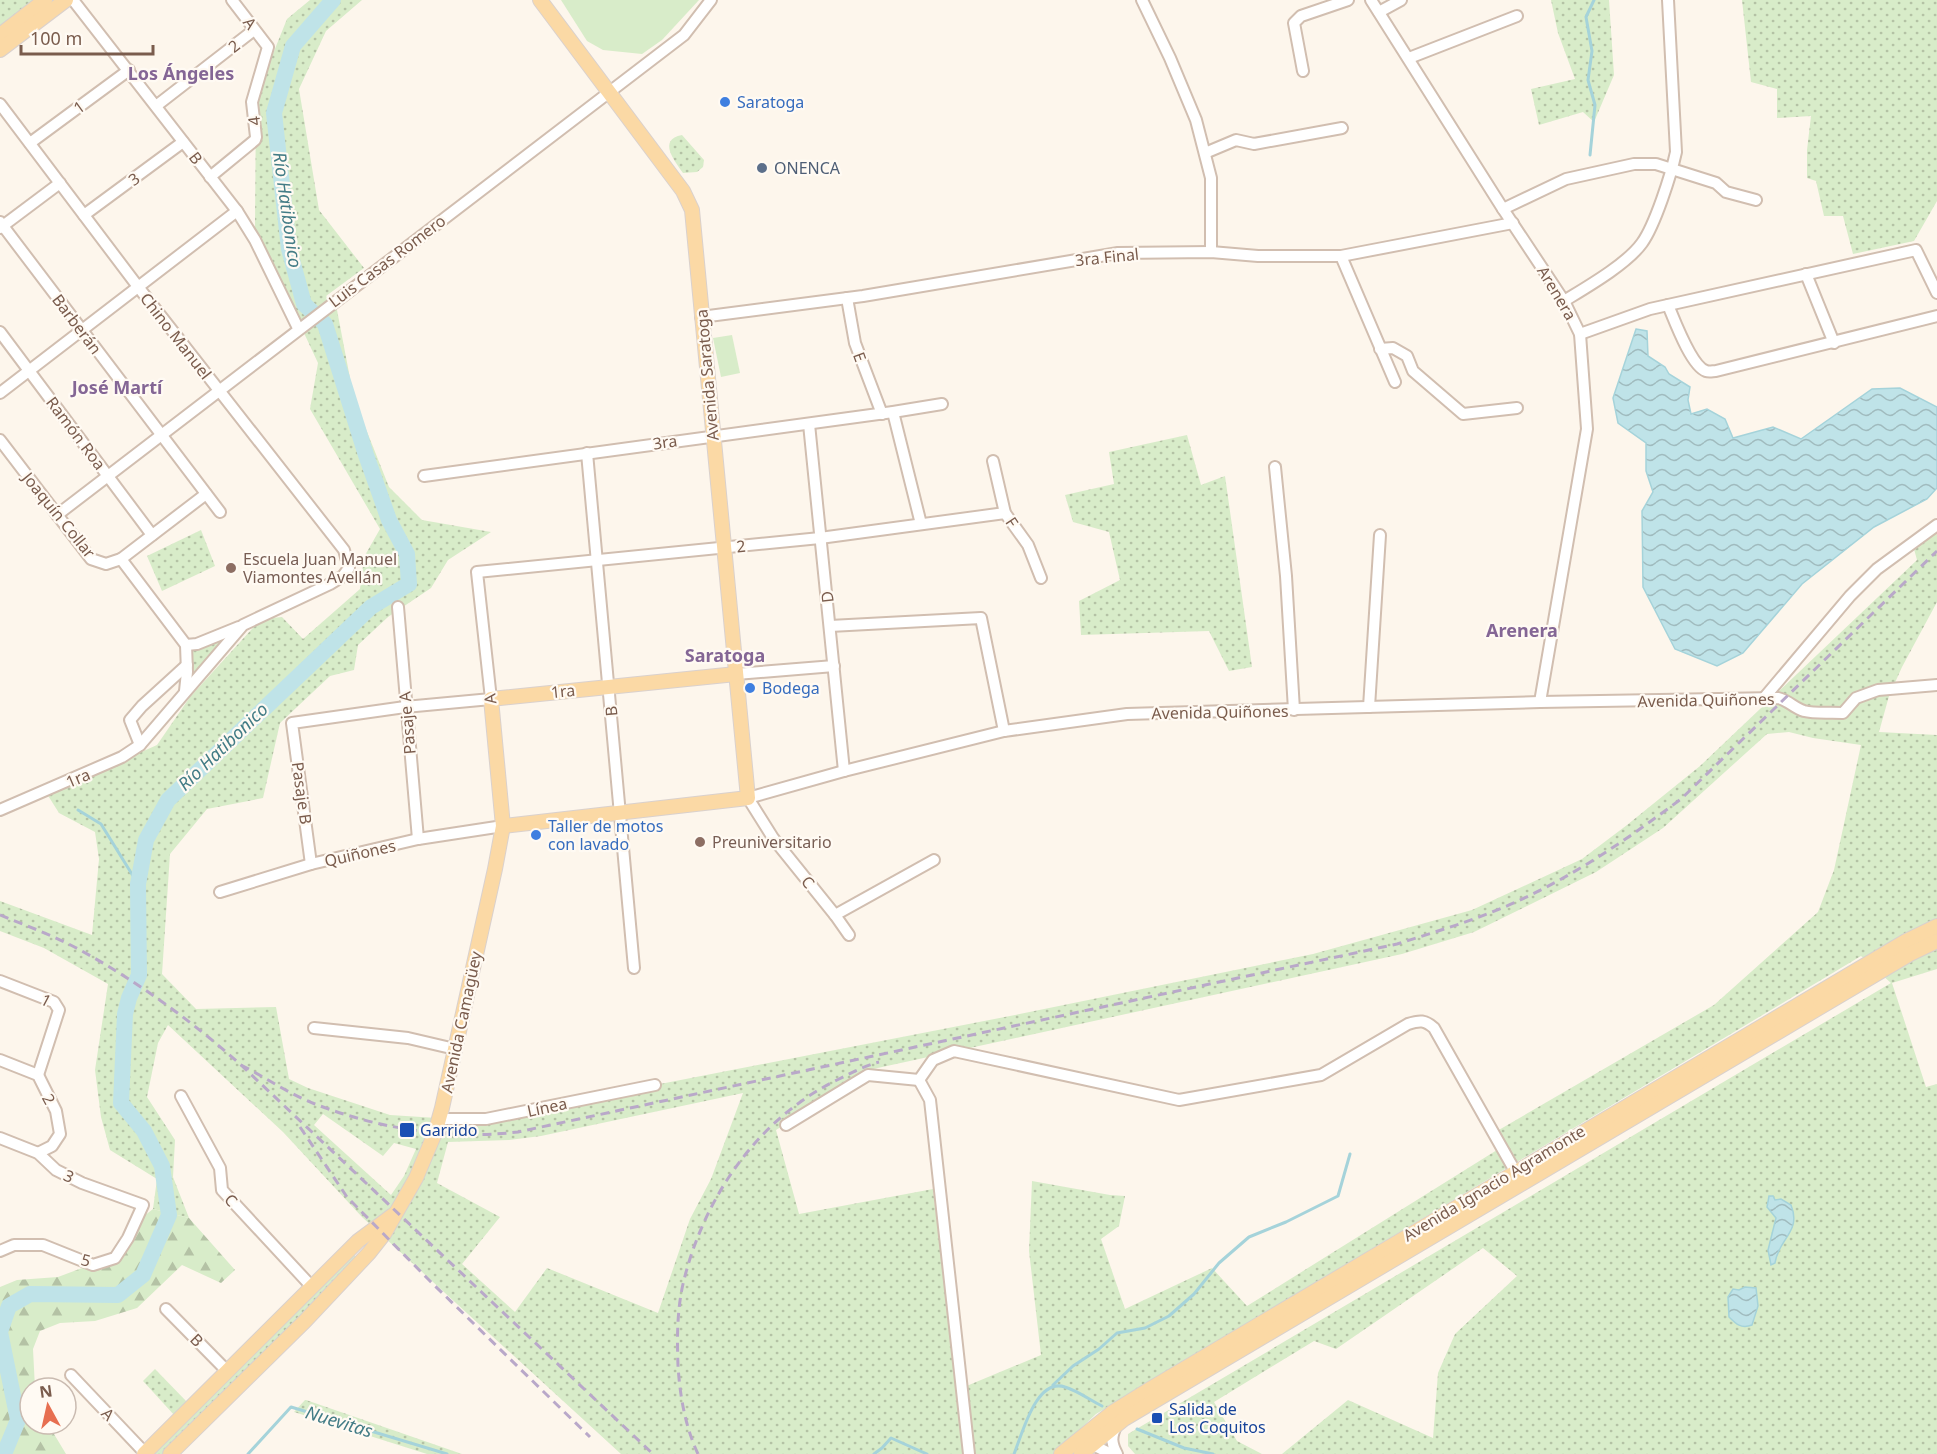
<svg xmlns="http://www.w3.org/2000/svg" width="1937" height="1454" viewBox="0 0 1937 1454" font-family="'Noto Sans',sans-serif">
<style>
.grass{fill:url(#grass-dots);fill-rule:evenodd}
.forest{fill:url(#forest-firs)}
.pitch{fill:#d8ecc9}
.water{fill:url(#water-waves);stroke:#a5d3da;stroke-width:1.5}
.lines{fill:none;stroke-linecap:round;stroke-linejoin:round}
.stream{stroke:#a5d3da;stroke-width:3}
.river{stroke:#bfe3e8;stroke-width:16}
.minor-casing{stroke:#d1beb0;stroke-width:14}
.major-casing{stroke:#dad1cd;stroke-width:16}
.minor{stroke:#fff;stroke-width:10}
.major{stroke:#fbd9a5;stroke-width:14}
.rail{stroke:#b9a8c9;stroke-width:3;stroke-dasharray:9 6;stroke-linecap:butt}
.shop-dot{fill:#3f7fe0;stroke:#fffaf3;stroke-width:2}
.service-dot{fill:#5c6f8a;stroke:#fffaf3;stroke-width:2}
.education-dot{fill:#8d6e63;stroke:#fffaf3;stroke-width:2}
.transit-dot{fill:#1a4fb4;stroke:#fffaf3;stroke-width:2}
.labels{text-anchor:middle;stroke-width:4.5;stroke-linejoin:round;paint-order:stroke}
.street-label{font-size:16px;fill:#7a5c4d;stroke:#fffaf3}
.shop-label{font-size:16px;fill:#366cbe;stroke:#fffaf3;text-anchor:start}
.service-label{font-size:16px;fill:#4e5e75;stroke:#fffaf3;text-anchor:start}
.education-label{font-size:16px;fill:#785e54;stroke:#fffaf3;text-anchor:start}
.transit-label{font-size:16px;fill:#164399;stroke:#fffaf3;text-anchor:start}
.neighbourhood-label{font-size:18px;font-weight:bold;fill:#846695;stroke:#fffaf3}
.water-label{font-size:18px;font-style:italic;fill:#437c86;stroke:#fffaf3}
</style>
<defs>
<pattern id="grass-dots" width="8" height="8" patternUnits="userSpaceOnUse" patternTransform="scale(1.5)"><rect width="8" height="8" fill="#d8ecc9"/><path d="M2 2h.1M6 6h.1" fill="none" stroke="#b4c2a5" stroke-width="1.8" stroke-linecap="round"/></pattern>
<pattern id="forest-firs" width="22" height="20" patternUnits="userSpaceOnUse" patternTransform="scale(1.5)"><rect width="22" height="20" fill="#d8ecc9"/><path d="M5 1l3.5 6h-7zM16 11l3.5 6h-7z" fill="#b4c2a5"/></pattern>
<pattern id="water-waves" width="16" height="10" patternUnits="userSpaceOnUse" patternTransform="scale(1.5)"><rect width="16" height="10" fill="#bfe3e8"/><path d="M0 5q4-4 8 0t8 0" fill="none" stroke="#a0bbbe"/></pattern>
</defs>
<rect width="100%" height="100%" fill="#fdf6ec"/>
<!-- grass -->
<g class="grass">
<polygon points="0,0 34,0 0,26"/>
<path d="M310,0h52l-36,31 -27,58 20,121 45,58 -38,28 11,14 17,89 35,88 33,33 69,12 -43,28 -17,28 -43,29 -30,28 -4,25 -24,6 -50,47 -17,75 -56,11 -37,45 -8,120 34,35 80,-2 13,72 19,9 82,27 94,6 171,-36 360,-70 298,-61 159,-44 110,-51 45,-34 73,-59 217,-206 -3,-11 23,-22v75l-35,65 -13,29 -10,36 58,3v234l-45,14 34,104 11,-3v370h-655l66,-54 85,38 5,-65 17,-39 62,-58 -34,-28 -147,101 -22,-8 -100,61 23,39 25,13h-127l-7,-8v-12l763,-451 -30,-27 -765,458 -42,40h-433l-259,-237 -79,-85 -115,-107 -10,18 -11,54 28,43 -2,37 16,41 -36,-9 4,-30 -47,-29 -9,-33 -6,-47 13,-86 -64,-36 -44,-17v-30l92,34 7,-76 -4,-27 -36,-19 -12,-19 110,-49 33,-48 71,-78 21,-2 21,22 57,-50 4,-32 16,-28 -70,-120 8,-46 -63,-135 1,-132 31,-77zM1789,732l24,6 48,7 -27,125 -16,42 -104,93 -217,126 8,14 -258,161 -35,-38 -87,41 -24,-70 18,-13 6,-30 -15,-1 -78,-14 -3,70 12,104 -84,35 -24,-201 -134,25 -23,-84 97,-61 529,-115 72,-22 122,-60 67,-44 104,-94zM743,1093l-32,86 -21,40 -32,94 -111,-45 -32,44 -53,-48 38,-47 -63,-34 11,-41 61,-2 32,-4zM323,1114l60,42 11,-13 22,6 -12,27 -13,19 -77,-70z"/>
<polygon points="1551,0 1609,0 1614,75 1594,122 1583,112 1539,125 1531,89 1575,79 1558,33"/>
<polygon points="1742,0 1937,0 1937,201 1914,241 1853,254 1843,216 1824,216 1816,181 1807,178 1807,150 1811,116 1777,118 1777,89 1751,82"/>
<path d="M682,135l22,25 -1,7 -6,5 -14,1c-8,-12 -26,-33 -1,-38z"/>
<polygon points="1187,435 1201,485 1225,476 1252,667 1229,671 1209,631 1081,635 1079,601 1120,580 1109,532 1073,522 1065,495 1114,484 1109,452"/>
<polygon points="201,530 215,566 162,591 147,556"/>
<polygon points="227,636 190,679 192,651"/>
<polygon points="353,1253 358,1260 164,1454 151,1454"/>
<polygon points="155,1369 188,1403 175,1416 143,1381"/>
<polygon points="305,1400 306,1400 462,1454 427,1454 294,1412"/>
</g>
<!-- forest -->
<polygon class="forest" points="153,1209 189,1218 235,1270 221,1283 182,1265 137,1308 95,1321 60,1323 40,1331 33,1349 35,1388 30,1388 30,1424 48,1424 66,1454 0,1454 0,1287 17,1280 58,1277 82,1268 117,1264 144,1216"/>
<!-- pitch -->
<g class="pitch">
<polygon points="561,0 699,0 662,40 642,54 603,50 587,41"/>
<polygon points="732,335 740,373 721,377 713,338"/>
</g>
<!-- water -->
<g class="water">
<polygon points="1636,329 1647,331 1648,356 1665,367 1669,374 1690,387 1688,400 1691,414 1707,409 1725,419 1733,438 1773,427 1801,439 1872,389 1900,388 1937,407 1937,488 1927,499 1874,527 1802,584 1743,653 1717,666 1675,649 1643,587 1642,511 1653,492 1646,471 1646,443 1618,423 1613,398"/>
<path d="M1769,1196h4l2,4 6,-1 10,6c11,27 -13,34 -16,58l-4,2 -3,-15 8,-32 -9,-11z"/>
<path d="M1745,1287l11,1 2,18 -6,19c-11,4 -16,-1 -23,-8l-1,-20 5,-8 6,1z"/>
</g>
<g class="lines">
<!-- stream -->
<g class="stream">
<polyline points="1590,155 1595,105 1588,80 1592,51 1586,17 1594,0"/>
<polyline points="78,810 101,824 138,884"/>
<polyline points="1053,1385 1073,1366 1099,1349 1117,1333 1145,1328 1169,1316 1194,1294 1219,1263 1249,1237 1286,1222 1338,1196 1350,1154"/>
<polyline points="1137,1429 1184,1448 1213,1454"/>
<polyline points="248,1454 291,1407 447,1454"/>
<polyline points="874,1454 882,1448 891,1438 927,1454"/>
<path d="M1014,1454c8,-19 22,-77 51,-67 13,4 25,13 37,19"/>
</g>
<!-- river -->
<polyline class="river" points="4,1454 18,1420 0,1332 9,1306 30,1294 118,1295 143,1275 169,1215 162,1166 144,1131 121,1103 125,1014 129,998 139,975 138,884 146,840 168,800 371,607 409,584 407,554 389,520 366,455 325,324 304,304 289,249 274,113 293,46 333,0"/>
<!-- minor casing -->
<g class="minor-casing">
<g id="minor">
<polyline points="73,0 237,211 255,240 298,328"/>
<polyline points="1142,0 1170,58 1196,120 1211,178 1211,252"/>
<polyline points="1371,0 1503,209 1564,301 1580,334 1587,429 1540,702"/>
<polyline points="1379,12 1401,0"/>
<polyline points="1409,58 1517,16"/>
<polyline points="1303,71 1294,23 1301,16 1348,0"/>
<polyline points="0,104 139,288 344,550 349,568 343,576 330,584 243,625 140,745 122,757 0,810"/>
<polyline points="156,106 254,30"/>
<polyline points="30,143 129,70"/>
<polyline points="1205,153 1236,140 1254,144 1342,128"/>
<polyline points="210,177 255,140 256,137 252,102 268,47 232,0"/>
<polyline points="1503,209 1566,179 1634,164 1656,164 1716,183 1726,192 1756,200"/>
<polyline points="84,215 183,142"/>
<polyline points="0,222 220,512"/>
<polyline points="0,228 60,183"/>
<polyline points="1341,256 1395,382"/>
<polyline points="1806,274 1834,343"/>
<polyline points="847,298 855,343 882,414"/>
<path d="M1564,301c23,-14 63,-37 78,-58 13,-18 29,-68 34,-91l-8,-152"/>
<path d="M1668,305c6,14 23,61 38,66 3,1 7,0 10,0l221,-55"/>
<polyline points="701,317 863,296 1118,253 1211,252 1258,256 1341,256 1513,223"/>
<polyline points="0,332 152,535"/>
<polyline points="1580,334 1650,309 1916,250 1937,293"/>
<polyline points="1380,349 1393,348 1407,356 1413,371 1463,414 1517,408"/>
<polyline points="0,393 237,211"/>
<polyline points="893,412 921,524"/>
<polyline points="809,424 844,771"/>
<polyline points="0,440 91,559 106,564 121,559 186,645 187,672 185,691"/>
<polyline points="587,453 634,968"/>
<polyline points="993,461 1005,513 1028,545 1041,578"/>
<polyline points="1275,467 1286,576 1294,710"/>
<polyline points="424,476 893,412 942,404"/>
<polyline points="57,515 684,35 711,0"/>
<polyline points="121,559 206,494"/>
<polyline points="398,607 418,839"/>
<polyline points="830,626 981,618 1004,731"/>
<polyline points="186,645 197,644 239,627"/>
<polyline points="736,674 834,666"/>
<polyline points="1764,698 1850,596 1877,569 1937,525"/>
<polyline points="1369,707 1380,535"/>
<polyline points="140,745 130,720 142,706 187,665"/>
<polyline points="311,864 292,723 405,707 491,699 477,572 820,538 1005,513"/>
<polyline points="220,892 311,864 418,839 503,826"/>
<polyline points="835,915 934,860"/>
<path d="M849,935l-14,-20 -62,-77 -25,-40 96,-27 160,-40 123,-17 413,-12 238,-4c10,2 16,10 26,13 12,3 27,1 39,2l13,-15 22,-8 59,-5"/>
<polyline points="0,981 54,1002 59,1010 38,1075"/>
<polyline points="314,1028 408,1038 455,1049"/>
<polyline points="0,1060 38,1075 56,1111 60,1134 52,1146 38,1153"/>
<polyline points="181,1096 220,1168 222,1190 312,1287"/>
<polyline points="439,1119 486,1119 655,1085"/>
<polyline points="786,1125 868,1075 919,1080"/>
<polyline points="0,1138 38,1153 56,1170 82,1183 143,1205 128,1238 115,1258 93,1265 43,1245 14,1245 0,1251"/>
<polyline points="166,1309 227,1371"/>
<polyline points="71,1375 145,1453"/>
<path d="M1116,1426c-5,11 -5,17 1,28"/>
<polyline points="1087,1442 1111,1454"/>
<path d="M969,1454l-39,-354 -11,-20 14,-20 21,-9 225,49 142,-25 87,-51c12,-4 17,-4 26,4l81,143"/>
</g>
</g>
<!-- major casing -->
<g class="major-casing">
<g id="major">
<polyline points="0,35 45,0"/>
<polyline points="0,50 66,0"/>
<polyline points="503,826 748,798 692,210 683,191 540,0"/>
<polyline points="144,1454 358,1241 393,1215"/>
<polyline points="170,1454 305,1321 369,1253 384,1234 416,1178 435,1133 442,1108 495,869 503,826 491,699 736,674"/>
<polyline points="1061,1454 1113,1412 1150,1389 1906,941 1937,926"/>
<polyline points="1081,1454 1124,1419 1910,954 1937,941"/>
</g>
</g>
<!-- minor -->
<use href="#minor" class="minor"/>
<!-- major -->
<use href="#major" class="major"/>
<!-- rail -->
<g class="rail">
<path d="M0,915c27,11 55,21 80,35 57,31 113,72 161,115l412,389"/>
<path d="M241,1065c24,12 48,29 74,39 65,25 134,36 203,28l879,-188c41,-13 82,-25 121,-43 59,-27 111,-63 163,-102l256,-248"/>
<polyline points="300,1127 347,1197 430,1281 590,1437"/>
<path d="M698,1454c-13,-28 -18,-58 -20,-88 -1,-28 -1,-55 5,-82 20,-85 74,-165 154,-204 14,-7 27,-14 42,-18"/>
</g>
</g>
<!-- markers -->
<g class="shop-dot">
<circle cx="725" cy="102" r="6"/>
<circle cx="750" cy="688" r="6"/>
<circle cx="536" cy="835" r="6"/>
</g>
<circle class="service-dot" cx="762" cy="168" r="6"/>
<g class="education-dot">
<circle cx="231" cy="568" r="6"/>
<circle cx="700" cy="842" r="6"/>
</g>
<g class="transit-dot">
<rect x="399" y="1122" width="16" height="16" rx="3"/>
<rect x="1151" y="1412" width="12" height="12" rx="3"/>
</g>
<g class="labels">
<!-- street labels -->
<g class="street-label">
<text transform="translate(250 23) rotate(53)" y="6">A</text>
<text transform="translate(234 46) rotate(-38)" y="6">2</text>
<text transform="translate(79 107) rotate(-36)" y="6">1</text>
<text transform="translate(254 121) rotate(-97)" y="6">4</text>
<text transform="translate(196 158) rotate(52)" y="6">B</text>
<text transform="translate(134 179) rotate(-36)" y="6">3</text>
<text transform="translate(1107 257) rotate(-6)" y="6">3ra Final</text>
<text transform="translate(387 261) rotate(-37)" y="6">Luis Casas Romero</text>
<text transform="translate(1557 293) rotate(59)" y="6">Arenera</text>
<text transform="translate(77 324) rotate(53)" y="6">Barberán</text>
<text transform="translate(176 336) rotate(52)" y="6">Chino Manuel</text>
<text transform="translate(860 357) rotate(70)" y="6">E</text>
<text transform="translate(707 375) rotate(-95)" y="6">Avenida Saratoga</text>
<text transform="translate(76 433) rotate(53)" y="6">Ramón Roa</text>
<text transform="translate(665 442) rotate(-8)" y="6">3ra</text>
<text transform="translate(59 515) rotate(51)" y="6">Joaquín Collar</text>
<text transform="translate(1012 522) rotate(56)" y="6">F</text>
<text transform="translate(741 546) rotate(-6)" y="6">2</text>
<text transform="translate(827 597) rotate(-97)" y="6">D</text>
<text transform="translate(563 691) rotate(-6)" y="6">1ra</text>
<text transform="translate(490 699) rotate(-97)" y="6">A</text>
<text transform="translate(1706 700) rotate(-1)" y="6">Avenida Quiñones</text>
<text transform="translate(611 711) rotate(-95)" y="6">B</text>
<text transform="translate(1220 712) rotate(-1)" y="6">Avenida Quiñones</text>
<text transform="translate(407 723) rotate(-95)" y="6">Pasaje A</text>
<text transform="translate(78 778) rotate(-23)" y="6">1ra</text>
<text transform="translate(302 793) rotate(82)" y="6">Pasaje B</text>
<text transform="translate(360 853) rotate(-13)" y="6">Quiñones</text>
<text transform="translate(808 882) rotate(51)" y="6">C</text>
<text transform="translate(46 1000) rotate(28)" y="6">1</text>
<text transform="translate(461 1022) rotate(-78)" y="6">Avenida Camagüey</text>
<text transform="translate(49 1099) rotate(62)" y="6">2</text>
<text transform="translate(547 1107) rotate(-12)" y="6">Línea</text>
<text transform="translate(69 1176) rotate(25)" y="6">3</text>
<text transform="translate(1494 1183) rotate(-31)" y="6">Avenida Ignacio Agramonte</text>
<text transform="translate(231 1200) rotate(48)" y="6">C</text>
<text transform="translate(86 1260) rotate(14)" y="6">5</text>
<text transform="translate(197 1340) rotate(45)" y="6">B</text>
<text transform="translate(108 1414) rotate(46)" y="6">A</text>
</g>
<!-- shop labels -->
<g class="shop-label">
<text x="737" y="108">Saratoga</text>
<text x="762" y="694">Bodega</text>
<text x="548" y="832">Taller de motos<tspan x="548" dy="18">con lavado</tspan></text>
</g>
<!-- service labels -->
<g class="service-label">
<text x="774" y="174">ONENCA</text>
</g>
<!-- education labels -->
<g class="education-label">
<text x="243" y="565">Escuela Juan Manuel<tspan x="243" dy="18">Viamontes Avellán</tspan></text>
<text x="712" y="848">Preuniversitario</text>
</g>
<!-- transit labels -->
<g class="transit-label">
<text x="420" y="1136">Garrido</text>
<text x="1169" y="1415">Salida de<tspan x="1169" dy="18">Los Coquitos</tspan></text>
</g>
<!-- neighbourhood labels -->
<g class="neighbourhood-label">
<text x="181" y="80">Los Ángeles</text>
<text x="117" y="394">José Martí</text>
<text x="1522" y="637">Arenera</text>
<text x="725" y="662">Saratoga</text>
</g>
<!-- water labels -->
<g class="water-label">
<text transform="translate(287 210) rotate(82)" y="6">Río Hatibonico</text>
<text transform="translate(223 747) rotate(-44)" y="6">Río Hatibonico</text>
<text transform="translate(339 1422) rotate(17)" y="6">Nuevitas</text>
</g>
</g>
<!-- north arrow -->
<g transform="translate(48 1406) rotate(352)"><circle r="28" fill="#fffaf3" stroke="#cabbb1" stroke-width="1.5"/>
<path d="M0-4.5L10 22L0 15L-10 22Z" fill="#e76f51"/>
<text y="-9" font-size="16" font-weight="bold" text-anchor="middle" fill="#7a5c4d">N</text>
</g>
<!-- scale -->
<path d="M21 45v9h132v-9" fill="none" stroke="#7a5c4d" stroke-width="3"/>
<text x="30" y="45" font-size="18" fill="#7a5c4d" stroke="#fffaf3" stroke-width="4.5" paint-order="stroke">100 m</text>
</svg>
